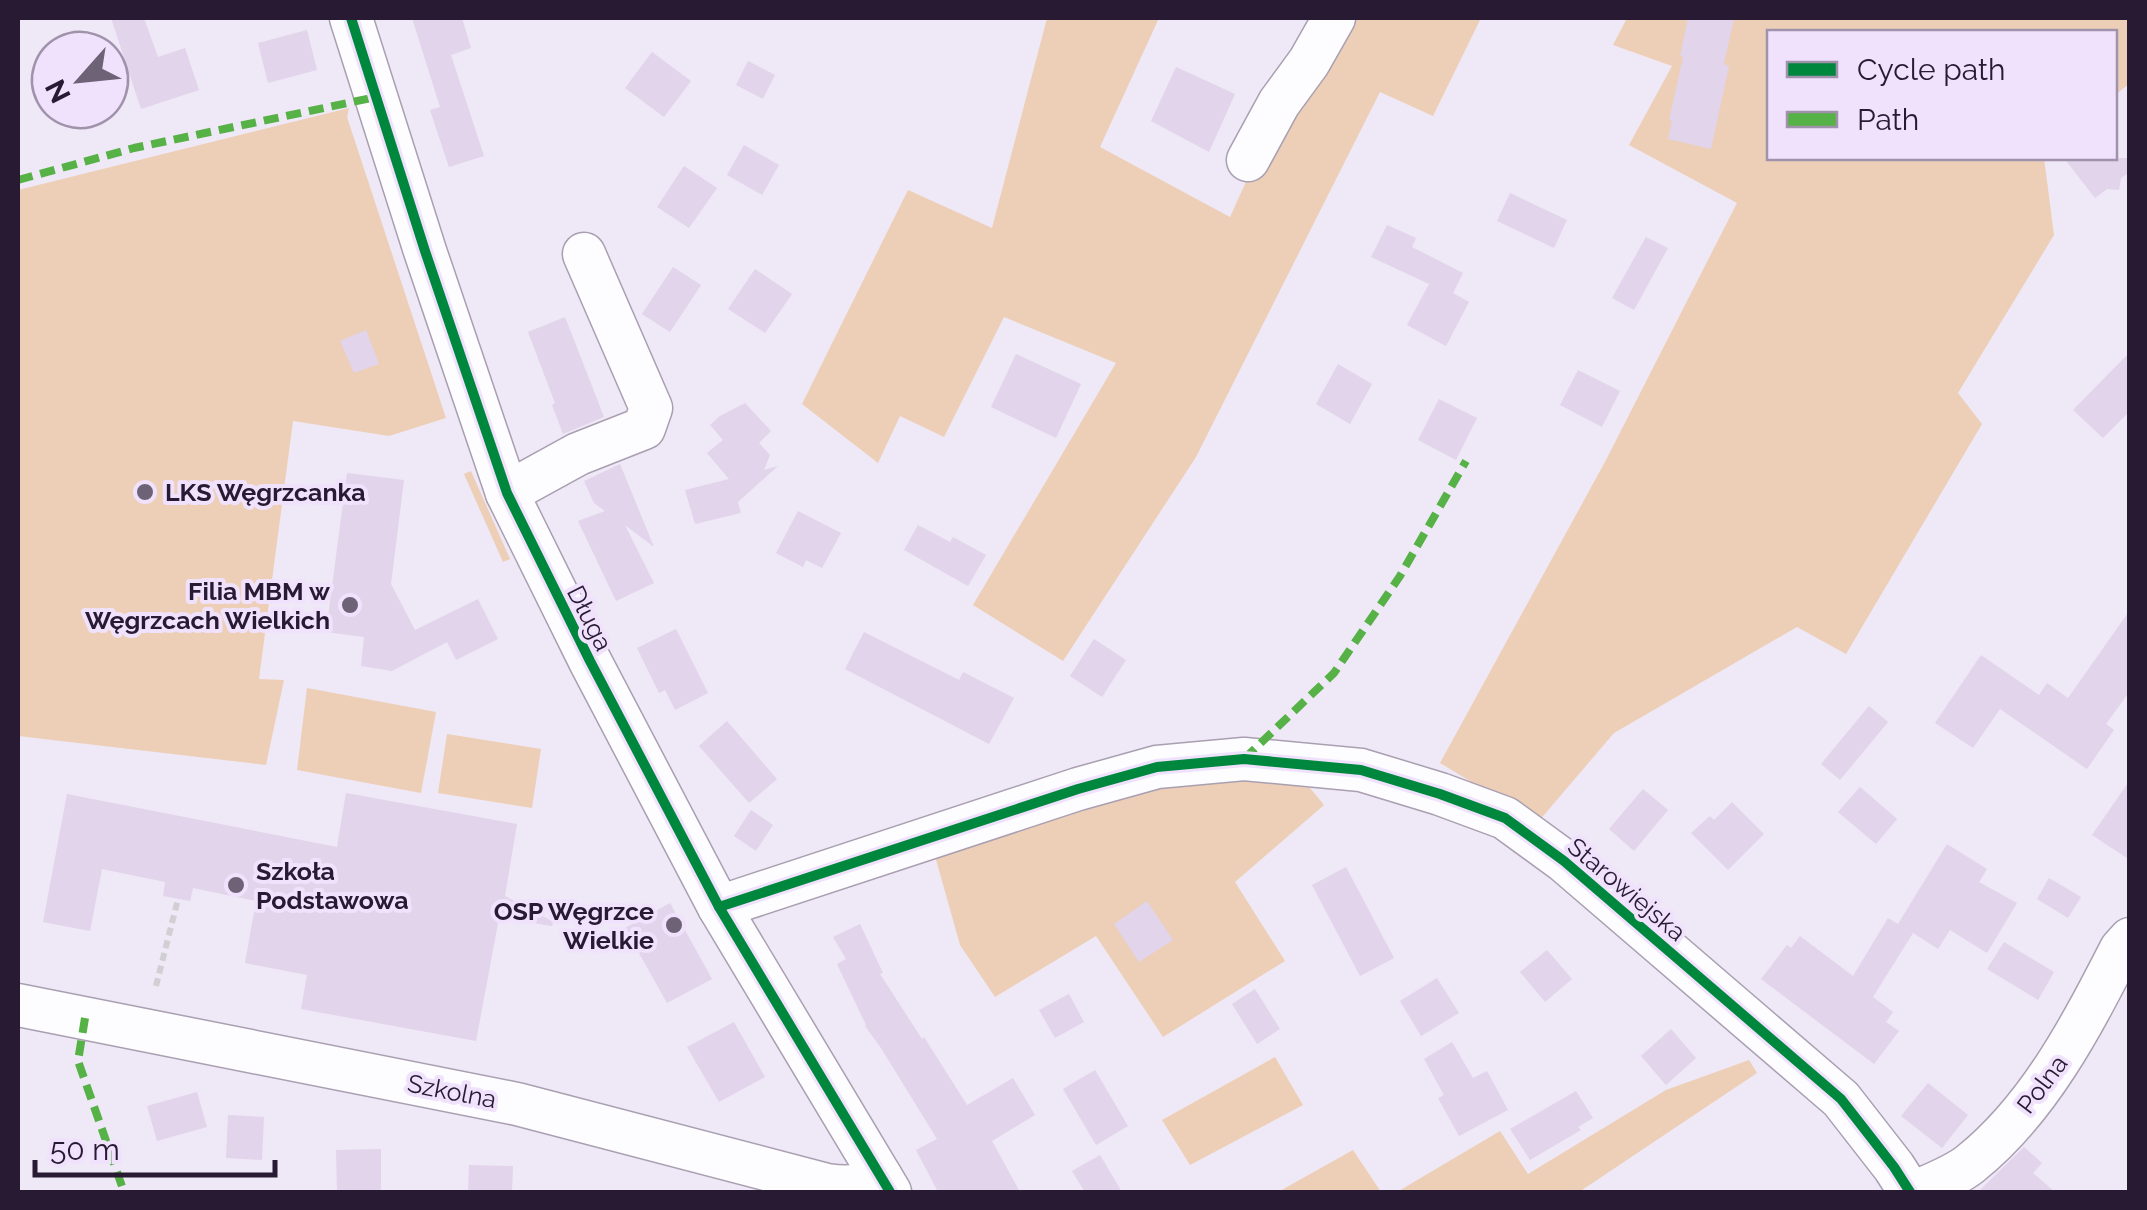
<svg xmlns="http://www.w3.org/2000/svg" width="2147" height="1210" viewBox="0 0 2147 1210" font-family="Raleway,sans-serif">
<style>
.green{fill:#edcfb7}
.building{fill:#e1d4eb}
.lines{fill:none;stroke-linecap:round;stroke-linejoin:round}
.minor-casing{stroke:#a99fb1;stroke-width:45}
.path{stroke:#d2cfd4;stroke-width:6;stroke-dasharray:8 5;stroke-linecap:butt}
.minor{stroke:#fdfcfe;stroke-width:42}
.quiet{stroke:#56b146;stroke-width:8;stroke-dasharray:15 8;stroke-linecap:butt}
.cycleway-casing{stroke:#f0e2fc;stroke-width:16}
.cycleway{stroke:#00873e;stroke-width:10}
.poi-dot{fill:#6e6277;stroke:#f0e2fc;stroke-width:4}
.labels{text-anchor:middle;stroke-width:8;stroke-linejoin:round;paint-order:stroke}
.poi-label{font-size:25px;font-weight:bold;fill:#281a32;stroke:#f0e2fc;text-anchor:start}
.street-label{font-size:25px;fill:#281a32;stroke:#f0e2fc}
</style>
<rect width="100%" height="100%" fill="#efe8f6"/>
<!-- green -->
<g class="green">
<polygon points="1047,18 1159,18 1100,147 1230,217 1249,175 1342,18 1481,18 1433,116 1380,92 1196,457 1063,661 973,605 1116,363 1004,317 944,437 900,416 878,463 802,404 908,190 992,228"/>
<polygon points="1627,18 2129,18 2129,84 2115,95 2114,32 1770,32 1770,158 2044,158 2054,235 1958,393 1982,424 1846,654 1797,627 1614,733 1538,822 1440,763 1606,460 1737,203 1629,145 1672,66 1613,45"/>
<polygon points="349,108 347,117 446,418 389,436 293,421 259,679 284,680 266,765 18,736 18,190"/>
<polygon points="471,471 510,559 503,562 464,474"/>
<polygon points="307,688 436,712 421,793 297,770"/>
<polygon points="447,734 541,749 532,808 438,793"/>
<polygon points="1226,776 1310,788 1324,805 1235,882 1285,961 1163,1037 1096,936 995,997 960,945 935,856 1128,792"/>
<polygon points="1275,1057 1303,1105 1190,1165 1162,1120"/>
<polygon points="1749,1060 1757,1073 1579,1192 1397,1192 1500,1131 1528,1174 1666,1090"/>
<polygon points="1353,1150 1381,1192 1278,1192"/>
</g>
<!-- building -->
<g class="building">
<polygon points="111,18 144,18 158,57 185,48 199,90 141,109"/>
<polygon points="412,18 462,18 471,48 451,55 484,156 449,167 430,110 440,107"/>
<polygon points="1688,18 1734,18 1724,64 1729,66 1711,149 1668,139 1672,121 1669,120 1683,57 1680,56"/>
<polygon points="307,30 317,70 268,83 258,43"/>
<polygon points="652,52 691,81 664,117 625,88"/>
<polygon points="748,61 775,75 763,99 736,85"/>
<polygon points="1176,67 1235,94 1209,152 1151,121"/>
<polygon points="744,145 779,165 762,195 727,175"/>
<polygon points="2064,158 2130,158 2130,172 2121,178 2119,190 2107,189 2095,198"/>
<polygon points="684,166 717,188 689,228 657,207"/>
<polygon points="1510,193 1567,220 1554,248 1497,221"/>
<polygon points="1387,225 1416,238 1412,247 1463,273 1453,293 1469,302 1446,346 1407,325 1429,284 1371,257"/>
<polygon points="1646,237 1668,248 1634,310 1612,298"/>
<polygon points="673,267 701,285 670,332 642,314"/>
<polygon points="755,269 792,294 765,333 728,309"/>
<polygon points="565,317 604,417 563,434 552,405 555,403 528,332"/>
<polygon points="366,330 379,364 354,373 340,341"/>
<polygon points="2130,352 2130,411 2103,438 2073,410"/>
<polygon points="1016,354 1081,384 1056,438 991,407"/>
<polygon points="1338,364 1372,384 1350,424 1316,404"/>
<polygon points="1578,370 1620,391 1602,427 1560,405"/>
<polygon points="1439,399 1477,418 1456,460 1418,440"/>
<polygon points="745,403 771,431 759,443 770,455 764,470 778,466 738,502 741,513 695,524 685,490 729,479 707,453 723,440 710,425 720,416"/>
<polygon points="620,464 654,547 625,525 654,583 616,601 578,521 605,511 594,503 584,481"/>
<polygon points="347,473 404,480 391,584 415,630 478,599 498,639 456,660 447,642 392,671 361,666 364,637 326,632"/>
<polygon points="798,511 841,533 822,568 806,560 803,567 776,553"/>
<polygon points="918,525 950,542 953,537 986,555 968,586 904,550"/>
<polygon points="2130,610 2130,691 2106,724 2114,730 2087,769 2000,709 1973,748 1935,723 1981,655 2039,695 2047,683 2068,698"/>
<polygon points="676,629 708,693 675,710 665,690 659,693 637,648"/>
<polygon points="864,632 959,680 963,672 1014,698 989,744 845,669"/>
<polygon points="1094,639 1126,660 1102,697 1070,676"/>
<polygon points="1869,706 1888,722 1840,780 1821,764"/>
<polygon points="727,721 777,779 749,803 699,746"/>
<polygon points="2130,780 2130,860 2092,835"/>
<polygon points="1860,787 1897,819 1876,844 1838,812"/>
<polygon points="1643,789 1668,810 1634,851 1609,829"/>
<polygon points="346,793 517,824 505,896 554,922 552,926 499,918 476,1041 301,1009 307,975 245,963 256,901 193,888 190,901 163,896 165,882 102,869 90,931 43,922 67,794 337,847"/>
<polygon points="1732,802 1764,834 1728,870 1691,833 1710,816 1714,820"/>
<polygon points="751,810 773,825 756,851 734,836"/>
<polygon points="1947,844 1987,869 1979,882 2017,903 1987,953 1950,930 1938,949 1913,933 1873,997 1893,1012 1886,1022 1899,1031 1874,1064 1761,979 1787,945 1791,948 1800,936 1853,976 1888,918 1898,924"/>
<polygon points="1346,867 1394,958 1360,976 1312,885"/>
<polygon points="2049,878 2081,897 2068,918 2037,899"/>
<polygon points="1147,901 1173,940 1139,962 1114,924"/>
<polygon points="670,903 712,979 667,1003 625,928"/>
<polygon points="860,924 883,973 880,974 922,1039 924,1037 967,1105 1013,1078 1035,1115 992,1141 1020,1192 938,1192 916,1150 937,1139 881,1048 865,1026 866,1025 837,964 846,959 833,937"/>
<polygon points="2004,942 2054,972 2038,1000 1987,969"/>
<polygon points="1547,950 1572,979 1545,1002 1520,972"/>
<polygon points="1437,978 1459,1013 1421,1036 1400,1001"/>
<polygon points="1255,989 1280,1029 1257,1044 1232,1004"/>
<polygon points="1069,994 1084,1022 1055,1038 1039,1010"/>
<polygon points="734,1022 765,1077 719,1102 687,1047"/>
<polygon points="1671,1029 1696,1058 1666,1085 1641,1056"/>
<polygon points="1452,1042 1473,1078 1487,1071 1508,1110 1459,1136 1438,1098 1444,1095 1424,1059"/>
<polygon points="1095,1070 1128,1126 1096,1145 1063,1089"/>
<polygon points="1928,1083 1968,1115 1942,1148 1901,1116"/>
<polygon points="1576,1091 1593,1118 1578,1127 1581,1130 1530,1160 1510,1129"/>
<polygon points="197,1092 207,1127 157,1141 147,1106"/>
<polygon points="228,1115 264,1117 262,1160 226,1158"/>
<polygon points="2024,1147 2042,1163 2033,1173 2055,1192 1978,1192"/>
<polygon points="381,1149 381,1192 337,1192 336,1150"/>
<polygon points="1100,1155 1122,1192 1085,1192 1072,1171"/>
<polygon points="469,1165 513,1166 512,1192 468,1192"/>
</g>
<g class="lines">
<!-- minor casing -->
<g class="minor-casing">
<g id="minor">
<polyline points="351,18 425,251 507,493 590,661 719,907 890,1192"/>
<polyline points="1248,160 1279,103 1309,62 1334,18"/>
<polyline points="507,493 578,454 644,428 651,408 584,254"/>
<polyline points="719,907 1078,789 1157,767 1244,759 1361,770 1440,794 1505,818 1564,861 1841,1099 1894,1167 1910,1192"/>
<path d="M18,1005l499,99 310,81c21,3 35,2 54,-8"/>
<path d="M1915,1192c18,-8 40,-16 55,-28 69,-55 112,-139 151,-215l9,-10"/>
</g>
</g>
<!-- path -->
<polyline class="path" points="156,986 178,899"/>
<!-- minor -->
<use href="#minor" class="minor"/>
<!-- quiet -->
<g class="quiet">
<polyline points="18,180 134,148 376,97"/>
<polyline points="1244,759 1334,673 1400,576 1466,461"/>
<polyline points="85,1018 78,1061 124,1192"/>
</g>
<!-- cycleway casing -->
<g class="cycleway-casing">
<g id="cycleway">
<polyline points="351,18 425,251 507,493 590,661 719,907 890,1192"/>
<polyline points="719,907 1078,789 1157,767 1244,759 1361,770 1440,794 1505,818 1564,861 1841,1099 1894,1167 1910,1192"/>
</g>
</g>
<!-- cycleway -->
<use href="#cycleway" class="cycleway"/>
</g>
<!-- markers -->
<g class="poi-dot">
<circle cx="145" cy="492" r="10"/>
<circle cx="350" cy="605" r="10"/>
<circle cx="236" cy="885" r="10"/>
<circle cx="674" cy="925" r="10"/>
</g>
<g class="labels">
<!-- poi labels -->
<g class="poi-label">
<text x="165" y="501">LKS Węgrzcanka</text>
<text x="330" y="600" text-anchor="end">Filia MBM w<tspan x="330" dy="29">Węgrzcach Wielkich</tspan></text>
<text x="256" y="880">Szkoła<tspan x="256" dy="29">Podstawowa</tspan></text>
<text x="654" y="920" text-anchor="end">OSP Węgrzce<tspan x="654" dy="29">Wielkie</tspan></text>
</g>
<!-- street labels -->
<g class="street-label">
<text transform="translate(590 618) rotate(63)" y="9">Długa</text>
<text transform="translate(1627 889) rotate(40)" y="9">Starowiejska</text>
<text transform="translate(2042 1084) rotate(-53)" y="9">Polna</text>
<text transform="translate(452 1091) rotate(11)" y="9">Szkolna</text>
</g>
</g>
<!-- border -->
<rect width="2147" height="1210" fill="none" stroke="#281a32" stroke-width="40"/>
<!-- legend -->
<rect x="1767" y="30" width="350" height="130" fill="#f0e2fc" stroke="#a092ab" stroke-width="2.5"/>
<rect x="1787" y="62" width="50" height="15" fill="#00873e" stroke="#a092ab" stroke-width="2.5"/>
<text x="1857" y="80" font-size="30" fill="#281a32">Cycle path</text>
<rect x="1787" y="112" width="50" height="15" fill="#56b146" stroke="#a092ab" stroke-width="2.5"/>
<text x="1857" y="130" font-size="30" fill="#281a32">Path</text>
<!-- north arrow -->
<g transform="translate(80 80) rotate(243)"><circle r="48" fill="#f0e2fc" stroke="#a092ab" stroke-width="2.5"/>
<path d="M0-8L18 38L0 25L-18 38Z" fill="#6e6277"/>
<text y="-15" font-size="28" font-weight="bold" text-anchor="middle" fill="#281a32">N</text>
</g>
<!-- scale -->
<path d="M35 1160v15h240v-15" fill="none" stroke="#281a32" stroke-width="5"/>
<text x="50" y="1160" font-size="30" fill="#281a32" stroke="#f0e2fc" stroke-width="8" paint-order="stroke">50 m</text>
</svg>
